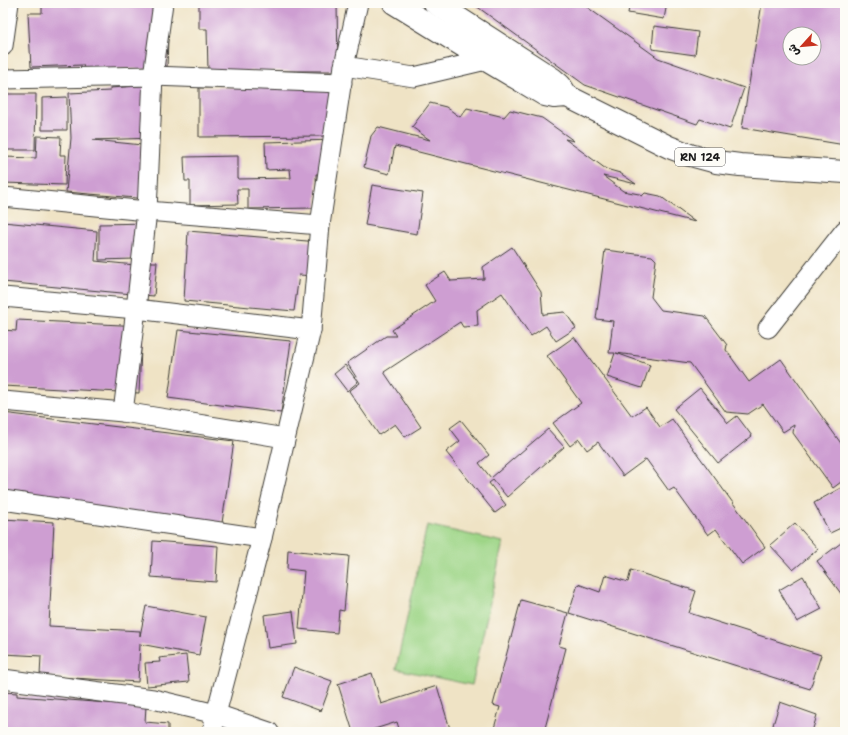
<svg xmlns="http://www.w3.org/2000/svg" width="848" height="735" viewBox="0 0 848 735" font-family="'Shantell Sans','Playpen Sans Arabic',sans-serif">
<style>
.green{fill:#9ed587;stroke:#5d7852}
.building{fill:#ce9ed2;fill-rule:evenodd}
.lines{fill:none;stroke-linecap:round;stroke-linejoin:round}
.minor-casing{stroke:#3c3a35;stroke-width:21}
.primary-casing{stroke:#3c3a35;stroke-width:24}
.minor{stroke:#fff;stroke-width:19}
.primary{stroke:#fff;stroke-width:22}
.labels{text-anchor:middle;stroke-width:4;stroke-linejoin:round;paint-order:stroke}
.shield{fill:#fdfcf7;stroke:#605f5e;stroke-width:1}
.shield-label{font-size:11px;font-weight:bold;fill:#1c1c1c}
</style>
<rect width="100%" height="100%" fill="#fdfcf7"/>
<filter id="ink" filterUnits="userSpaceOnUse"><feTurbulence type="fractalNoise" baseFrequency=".025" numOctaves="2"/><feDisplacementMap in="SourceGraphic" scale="8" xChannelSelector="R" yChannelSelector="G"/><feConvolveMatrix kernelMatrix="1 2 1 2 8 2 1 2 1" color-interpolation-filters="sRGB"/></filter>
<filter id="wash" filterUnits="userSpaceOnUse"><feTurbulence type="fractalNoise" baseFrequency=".012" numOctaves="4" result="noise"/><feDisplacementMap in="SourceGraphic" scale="16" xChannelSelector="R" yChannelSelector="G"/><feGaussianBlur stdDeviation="0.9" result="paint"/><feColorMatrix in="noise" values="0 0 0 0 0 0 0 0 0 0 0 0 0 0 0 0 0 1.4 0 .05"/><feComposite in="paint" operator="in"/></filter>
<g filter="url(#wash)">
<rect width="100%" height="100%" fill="#efe3c5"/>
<!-- green -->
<polygon class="green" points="427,525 503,542 472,685 396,669"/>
<g id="blocks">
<!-- building -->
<g class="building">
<polygon points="42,3 169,3 167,69 84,69 83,65 31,67 28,13 42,13"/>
<polygon points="199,3 337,3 338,71 208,71 207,29 199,29"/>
<polygon points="472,3 578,3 584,5 658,58 744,88 730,129 700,119 697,124 585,85"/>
<polygon points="630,3 667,3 664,19 628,13"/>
<path d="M762,3h83v142l-103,-17zM790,34h24v24h-24z"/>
<polygon points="654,26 698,32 695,55 652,49"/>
<polygon points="153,85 155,138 93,140 152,146 148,199 66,192 71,138 69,93 110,91 110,88"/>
<polygon points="335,86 329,136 199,137 199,88"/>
<polygon points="3,94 36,94 35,150 3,150"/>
<polygon points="67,97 67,130 42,130 42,98"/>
<polygon points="430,103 446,107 460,117 467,108 504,117 510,110 542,118 574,141 565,139 606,169 620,173 636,184 603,176 623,191 639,194 642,196 645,193 660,196 695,222 395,146 389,174 366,168 364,167 371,136 378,127 430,140 412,127"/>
<polygon points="37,136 61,137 60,155 66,155 65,185 3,183 3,157 36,158"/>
<polygon points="335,140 336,174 316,174 317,208 248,209 248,189 237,189 238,204 190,205 190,181 185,181 184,157 238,156 238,179 291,178 290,169 266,170 265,142"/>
<polygon points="372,185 423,193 417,234 365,225"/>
<polygon points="3,222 97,231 95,261 135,265 135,259 99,260 99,224 151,223 150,262 157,262 154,296 3,282"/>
<polygon points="188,231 319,242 315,276 299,275 294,311 184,301"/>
<polygon points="512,247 541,292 543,315 545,314 565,312 576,328 556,341 546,326 531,336 502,293 477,310 478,326 463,327 460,322 384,372 421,427 405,437 395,424 379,435 349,391 360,383 347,363 386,336 396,336 392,330 435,301 425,285 445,272 451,281 484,279 483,267"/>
<polygon points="605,250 652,256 656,260 651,297 661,310 705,316 727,345 726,350 749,382 781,359 845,449 845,479 833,488 793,433 794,425 783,432 763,404 748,414 726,412 690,363 616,353 650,365 642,388 607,377 615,353 609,353 613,321 596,319"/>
<polygon points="17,320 142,326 139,393 3,386 3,330 16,331"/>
<polygon points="178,330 291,341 281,413 168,398"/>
<polygon points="574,337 632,416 646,407 660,427 672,419 765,547 742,564 716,529 708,535 674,488 669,491 646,459 623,476 598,442 587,450 579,439 570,446 553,423 581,403 547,356"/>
<polygon points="345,365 358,382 347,391 334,374"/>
<polygon points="700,388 728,423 737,416 752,436 718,463 674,409"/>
<polygon points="3,413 234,441 222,523 3,497"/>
<polygon points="461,420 489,455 479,463 491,478 548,429 564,447 507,497 493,480 489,483 506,505 495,513 446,452 460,441 450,428"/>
<polygon points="844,486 845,526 830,533 814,503"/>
<polygon points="3,519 54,522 49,626 140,631 140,636 146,606 206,617 199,655 140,644 138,682 40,676 41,656 3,654"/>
<polygon points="795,523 818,549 793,570 770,545"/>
<polygon points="845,540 845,599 817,561"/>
<polygon points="153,541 218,546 216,582 151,577"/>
<polygon points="288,550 349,556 344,611 339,610 337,633 299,629 304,571 287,569"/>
<polygon points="631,570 696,591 689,613 821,655 810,689 569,613 578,584 600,592 605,575 628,582"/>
<polygon points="803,576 822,609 797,622 779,590"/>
<polygon points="521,600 568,613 559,646 566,648 544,732 493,732 500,707 493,705"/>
<polygon points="293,611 297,644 268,648 264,615"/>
<polygon points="186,655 189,682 147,686 145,663 160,662 159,658"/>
<polygon points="294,667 332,681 321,711 283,697"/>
<polygon points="372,673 381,704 437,686 451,732 400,732 397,722 365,732 353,732 338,684"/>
<polygon points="3,692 17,693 17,696 146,706 145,722 168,724 168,732 3,732"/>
<polygon points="780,702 817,715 812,732 772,732 774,726 773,725"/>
</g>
</g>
</g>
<g filter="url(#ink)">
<use href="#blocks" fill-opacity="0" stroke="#3c3a35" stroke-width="1"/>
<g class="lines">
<!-- minor casing -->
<g class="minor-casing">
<g id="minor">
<polyline points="3,46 9,3"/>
<polyline points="344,66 414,77 486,60"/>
<polyline points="3,79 153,76 342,83"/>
<polyline points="3,197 147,211 320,225"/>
<polyline points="3,297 136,309 311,330"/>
<polyline points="768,328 845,230"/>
<polyline points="3,401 123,412 285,438"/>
<polyline points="123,412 136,309 147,211 153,76 163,3"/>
<polyline points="3,500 262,538"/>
<polyline points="3,679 153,699 216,714 269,732"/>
<polyline points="212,732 216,714 262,538 311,330 320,225 344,66 358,3"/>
</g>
</g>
<!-- primary casing -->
<g class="primary-casing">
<g id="primary">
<polyline points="394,3 486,60 545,95 554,97 567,96 669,147 690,155 716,162 740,165 845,172"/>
<polyline points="435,3 553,79 560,85 567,96"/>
</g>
</g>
<!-- minor -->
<use href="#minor" class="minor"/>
<!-- primary -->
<use href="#primary" class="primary"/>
</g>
</g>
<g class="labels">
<!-- shield labels -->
<rect class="shield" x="675" y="148" width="50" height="18" rx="3"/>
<g class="shield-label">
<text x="700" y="161">RN 124</text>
</g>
</g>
<!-- margin -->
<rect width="848" height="735" fill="none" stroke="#fdfcf7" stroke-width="16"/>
<!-- north arrow -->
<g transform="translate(802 46) rotate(243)"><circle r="19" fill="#fdfcf7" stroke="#a3a29f"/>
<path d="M0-3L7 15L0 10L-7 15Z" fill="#c8321e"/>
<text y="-6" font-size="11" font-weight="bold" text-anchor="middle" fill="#1c1c1c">ش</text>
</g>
</svg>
